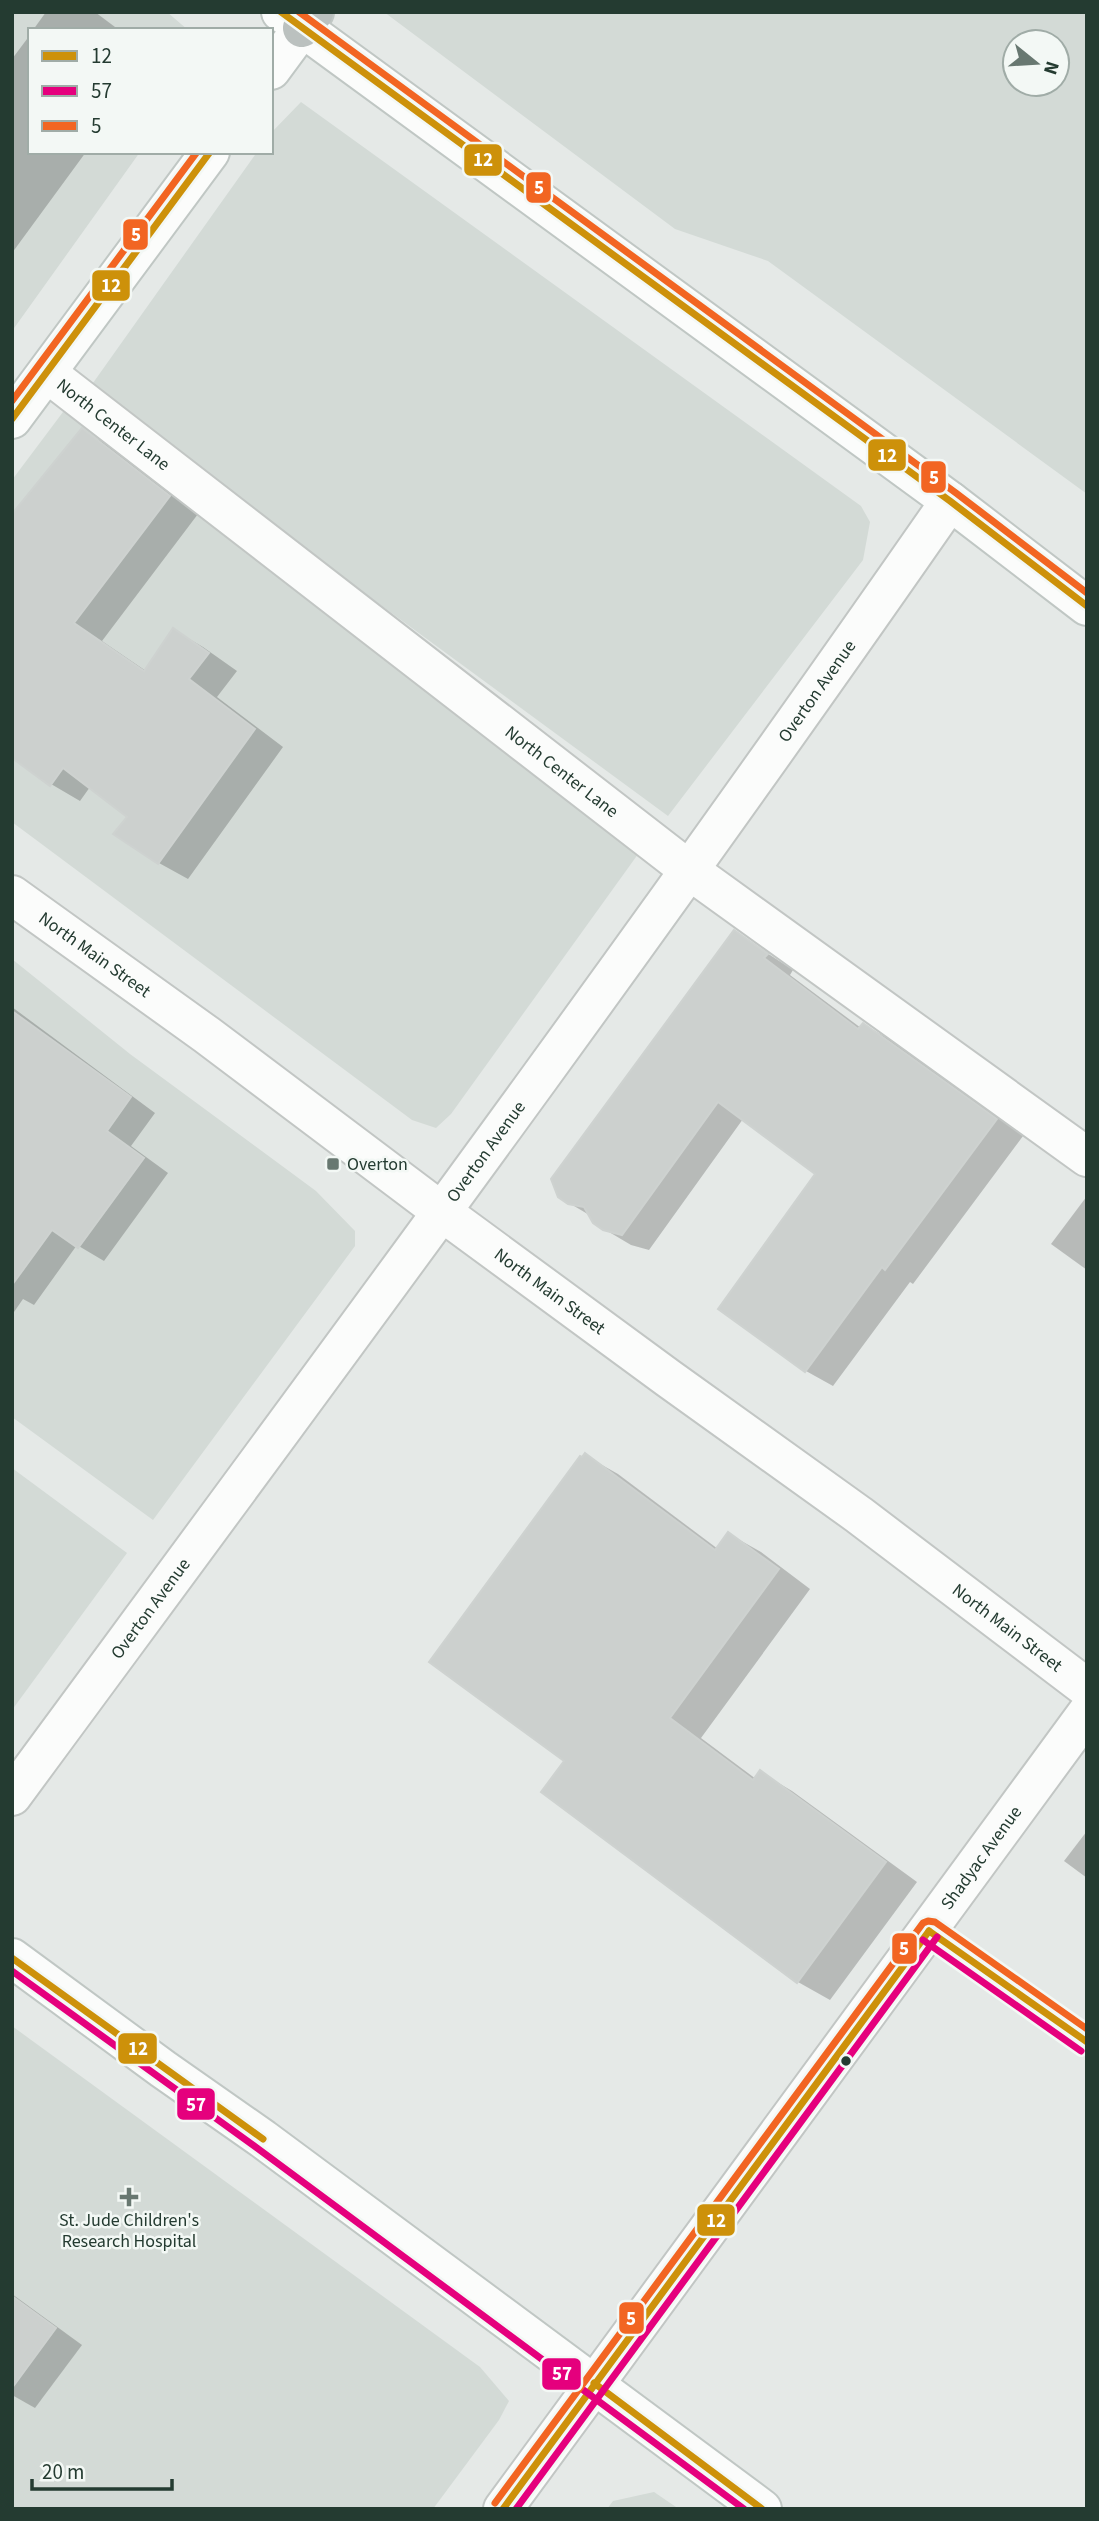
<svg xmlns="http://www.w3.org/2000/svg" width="1099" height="2521" viewBox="0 0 1099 2521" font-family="'Source Sans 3',sans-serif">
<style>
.built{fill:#d3dad6;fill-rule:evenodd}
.shadow{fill:#0003}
.building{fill:#ccd0ce;stroke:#ced2d0;stroke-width:2}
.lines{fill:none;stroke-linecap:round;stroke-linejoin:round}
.street-casing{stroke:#c2c6c4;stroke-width:42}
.secondary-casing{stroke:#c0c7c4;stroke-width:42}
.highway-casing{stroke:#c1c8c5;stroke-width:42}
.street{stroke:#fbfcfb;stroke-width:38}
.secondary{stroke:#fbfcfb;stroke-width:38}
.highway{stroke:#bbc1bf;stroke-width:38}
.bus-1-casing{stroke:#f3f8f5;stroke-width:12}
.bus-2-casing{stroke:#f3f8f5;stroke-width:12}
.bus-3-casing{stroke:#f3f8f5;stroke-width:12}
.bus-1{stroke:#cd910a;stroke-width:7}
.bus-2{stroke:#e5007d;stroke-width:7}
.bus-3{stroke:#f26522;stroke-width:7}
.poi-dot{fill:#687871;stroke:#f3f8f5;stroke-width:2.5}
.bus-dot{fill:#243b31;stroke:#f3f8f5;stroke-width:2.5}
.labels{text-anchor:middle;stroke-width:5;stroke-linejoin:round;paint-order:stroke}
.street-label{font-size:18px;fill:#243b31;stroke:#f3f8f5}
.poi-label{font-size:18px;fill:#243b31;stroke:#f3f8f5;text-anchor:start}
.line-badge{stroke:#f3f8f5;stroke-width:2.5}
.badge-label{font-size:19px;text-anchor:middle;font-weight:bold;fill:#fff}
</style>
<rect width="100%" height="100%" fill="#e5e9e7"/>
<!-- built -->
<g class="built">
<polygon points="12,12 167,12 188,30 30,30 30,152 140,152 12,331"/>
<path d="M384,12h703v482l-319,-233 -93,-32zM1057,42v42h-42v-42z"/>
<polygon points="301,102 861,506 870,522 863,560 668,816 88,390 257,152 271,152 271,133"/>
<polygon points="66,408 641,850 451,1114 436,1128 412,1120 12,822 12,480"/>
<polygon points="12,959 130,1054 316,1191 355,1231 355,1246 153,1520 12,1417"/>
<polygon points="12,1468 127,1553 12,1710"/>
<polygon points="12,2026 480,2367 509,2401 499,2420 433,2509 12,2509"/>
<polygon points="654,2492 679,2509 607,2509 613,2501"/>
</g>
<!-- shadow -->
<g class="shadow">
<polygon points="46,12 95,12 119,30 33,30"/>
<polygon points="30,35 30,152 86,152 12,253 12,59"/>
<polygon points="82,430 111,447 198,514 102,641 146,671 174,630 203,647 237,671 217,697 283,747 188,879 159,863 129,816 90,787 80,801 51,784"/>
<polygon points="735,932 793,970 790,975 861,1028 864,1025 891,1040 1023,1136 913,1284 910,1282 833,1386 806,1371 721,1309 817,1174 743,1119 649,1250 631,1245 604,1229 591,1216 569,1203"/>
<polygon points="12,1007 155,1113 131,1146 168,1173 104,1261 77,1245 34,1305 23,1299 14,1312"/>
<polygon points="1087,1196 1087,1270 1051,1244"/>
<polygon points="586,1456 618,1474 718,1549 729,1534 761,1552 810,1589 701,1738 756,1779 760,1772 792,1791 917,1882 830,2000 798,1982 543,1791 566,1760"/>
<polygon points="1087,1831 1087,1878 1064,1861"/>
<polygon points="12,2294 82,2345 35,2408 12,2395"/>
</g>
<!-- building -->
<g class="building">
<polygon points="82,428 170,496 74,623 144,671 173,628 209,653 189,679 255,729 158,864 113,834 127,817 63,768 50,786 12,758 12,514"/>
<polygon points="734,930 768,954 764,958 858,1029 863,1023 997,1119 885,1270 882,1267 805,1372 718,1309 815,1174 718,1102 622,1235 603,1230 593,1223 584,1207 568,1204 558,1197 551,1179"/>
<polygon points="12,1011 131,1097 107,1131 144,1158 78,1248 52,1230 12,1285"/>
<polygon points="585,1453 715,1550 728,1532 779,1569 670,1718 753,1780 760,1770 886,1862 797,1983 541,1792 564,1761 429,1662 580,1456 582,1457"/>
<polygon points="12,2296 56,2328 12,2388"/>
</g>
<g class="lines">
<!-- street casing -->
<g class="street-casing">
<g id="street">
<path id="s1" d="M47,373l642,497 398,287"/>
<path id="s2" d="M12,895l195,140 235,177 226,166 191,137 228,173"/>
<path id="s3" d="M12,1796c316,-429 634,-857 938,-1295"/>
<path id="s4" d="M503,2509l584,-796"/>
</g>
</g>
<!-- secondary casing -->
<g class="secondary-casing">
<g id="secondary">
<polyline points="281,12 950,501 1087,606"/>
<polyline points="271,70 302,28"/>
<polyline points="12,419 210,152"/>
<polyline points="12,1958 163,2069 263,2139 762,2509"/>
</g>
</g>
<!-- highway casing -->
<g class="highway-casing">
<polyline id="highway" points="302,28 314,12"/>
</g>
<!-- street -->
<use href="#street" class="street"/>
<!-- secondary -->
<use href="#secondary" class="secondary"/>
<!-- highway -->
<use href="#highway" class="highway"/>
<!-- bus-1 casing -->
<g class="bus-1-casing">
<g id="bus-1">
<polyline points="281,12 950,501 1087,606"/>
<polyline points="12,419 210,152"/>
<polyline points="929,1931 1087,2042"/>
<polyline points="12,1958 263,2139"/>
<polyline points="594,2383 762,2509"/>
<polyline points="503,2509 929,1931"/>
</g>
</g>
<!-- bus-2 casing -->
<g class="bus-2-casing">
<g id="bus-2">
<polyline points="923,1940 1081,2051"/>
<polyline points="12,1971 257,2148 744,2509"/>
<polyline points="516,2509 937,1937"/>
</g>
</g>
<!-- bus-3 casing -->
<g class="bus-3-casing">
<g id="bus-3">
<polyline points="299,12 956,493 1087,593"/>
<polyline points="12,401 197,152"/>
<polyline points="495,2503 923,1923 928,1921 935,1922 1087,2029"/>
</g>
</g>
<!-- bus-1 -->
<use href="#bus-1" class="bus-1"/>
<!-- bus-2 -->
<use href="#bus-2" class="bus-2"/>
<!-- bus-3 -->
<use href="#bus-3" class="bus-3"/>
</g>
<!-- markers -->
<g class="poi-dot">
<rect x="326" y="1157" width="14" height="14" rx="3.5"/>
<path d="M125.5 2186.5h7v7h7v7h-7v7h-7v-7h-7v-7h7z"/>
</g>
<circle class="bus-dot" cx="846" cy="2061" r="6"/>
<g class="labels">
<!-- street labels -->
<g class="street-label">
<text dy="6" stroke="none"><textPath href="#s1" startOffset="84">North Center Lane</textPath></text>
<text dy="6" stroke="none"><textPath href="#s3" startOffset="1367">Overton Avenue</textPath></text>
<text dy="6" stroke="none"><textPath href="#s1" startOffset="651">North Center Lane</textPath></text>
<text dy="6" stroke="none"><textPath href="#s2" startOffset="102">North Main Street</textPath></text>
<text dy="6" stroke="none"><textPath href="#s3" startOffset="800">Overton Avenue</textPath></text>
<text dy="6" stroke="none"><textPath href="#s2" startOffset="668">North Main Street</textPath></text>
<text dy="6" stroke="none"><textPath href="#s3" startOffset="233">Overton Avenue</textPath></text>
<text dy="6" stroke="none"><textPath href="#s2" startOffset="1236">North Main Street</textPath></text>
<text dy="6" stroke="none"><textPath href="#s4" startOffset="808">Shadyac Avenue</textPath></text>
</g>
<!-- poi labels -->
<g class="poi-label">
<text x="347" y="1170">Overton</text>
<text x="129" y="2226" text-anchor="middle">St. Jude Children's<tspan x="129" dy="21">Research Hospital</tspan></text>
</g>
</g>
<g class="line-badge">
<rect x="463" y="143" width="40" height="34" rx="7" fill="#cd910a"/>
<rect x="525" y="171" width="27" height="33" rx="7" fill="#f26522"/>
<rect x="122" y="218" width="27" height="33" rx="7" fill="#f26522"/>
<rect x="91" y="269" width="40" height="33" rx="7" fill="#cd910a"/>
<rect x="867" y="438" width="40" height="34" rx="7" fill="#cd910a"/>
<rect x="920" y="460" width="27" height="34" rx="7" fill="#f26522"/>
<rect x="891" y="1932" width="27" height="33" rx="7" fill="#f26522"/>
<rect x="117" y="2032" width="41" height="33" rx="7" fill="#cd910a"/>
<rect x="176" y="2087" width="40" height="34" rx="7" fill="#e5007d"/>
<rect x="696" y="2203" width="40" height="34" rx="7" fill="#cd910a"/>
<rect x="618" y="2301" width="27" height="34" rx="7" fill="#f26522"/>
<rect x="541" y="2357" width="41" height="34" rx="7" fill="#e5007d"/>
</g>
<g class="badge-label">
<text x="483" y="166">12</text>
<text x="539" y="194">5</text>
<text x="136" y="241">5</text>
<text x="111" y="292">12</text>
<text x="887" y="462">12</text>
<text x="934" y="484">5</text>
<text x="904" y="1955">5</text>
<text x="138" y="2055">12</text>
<text x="196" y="2111">57</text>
<text x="716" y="2227">12</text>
<text x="631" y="2325">5</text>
<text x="562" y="2380">57</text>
</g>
<!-- border -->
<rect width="1099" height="2521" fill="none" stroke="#243b31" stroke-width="28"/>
<!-- legend -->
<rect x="28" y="28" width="245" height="126" fill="#f3f8f5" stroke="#a0aca7" stroke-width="2"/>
<rect x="42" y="51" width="35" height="10" fill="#cd910a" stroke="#a0aca7" stroke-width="2"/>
<text x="91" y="63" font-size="21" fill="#243b31">12</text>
<rect x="42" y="86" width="35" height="10" fill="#e5007d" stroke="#a0aca7" stroke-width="2"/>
<text x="91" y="98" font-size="21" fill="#243b31">57</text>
<rect x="42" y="121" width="35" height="10" fill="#f26522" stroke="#a0aca7" stroke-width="2"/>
<text x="91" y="133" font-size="21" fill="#243b31">5</text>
<!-- north arrow -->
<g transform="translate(1036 63) rotate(108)"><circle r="33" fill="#f3f8f5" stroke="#a0aca7" stroke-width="2"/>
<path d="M0-5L12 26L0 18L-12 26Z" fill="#687871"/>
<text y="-10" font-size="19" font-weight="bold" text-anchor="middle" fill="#243b31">N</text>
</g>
<!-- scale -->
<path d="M32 2479v10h140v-10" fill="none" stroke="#243b31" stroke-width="3.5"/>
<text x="42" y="2479" font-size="21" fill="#243b31" stroke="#f3f8f5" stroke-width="5" paint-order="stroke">20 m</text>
</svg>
